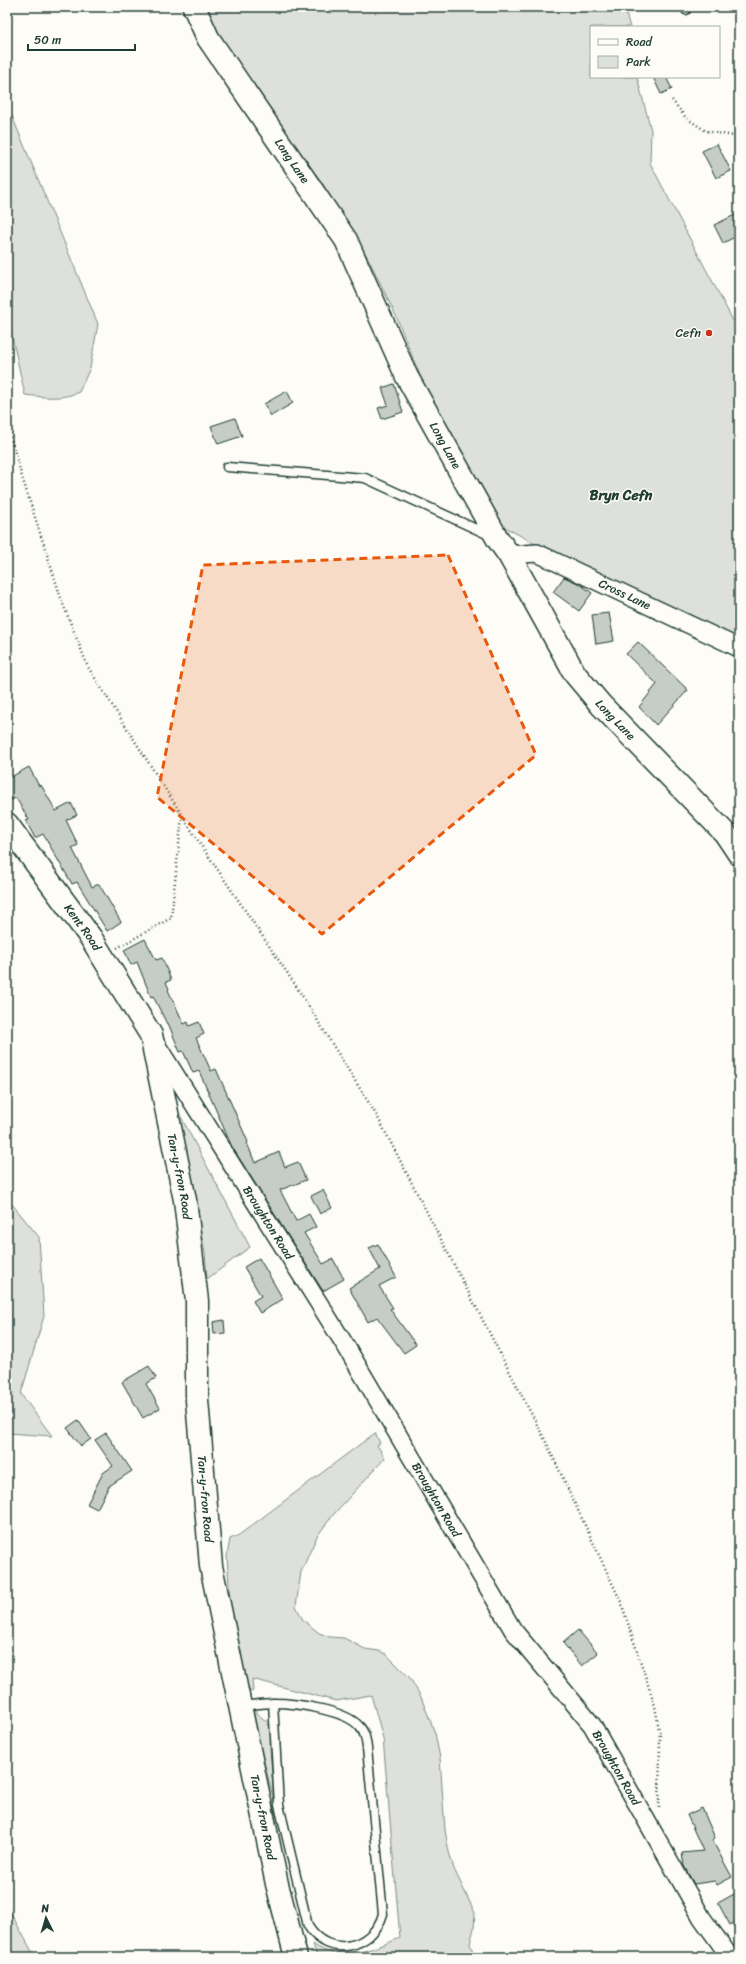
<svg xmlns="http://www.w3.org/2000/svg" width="746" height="1964" viewBox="0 0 746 1964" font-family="Sriracha,sans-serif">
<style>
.green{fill:#dde0db;stroke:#7e8e88}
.building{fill:#c6cdc7;stroke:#1f3d34}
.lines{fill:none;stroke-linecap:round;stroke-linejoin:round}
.lane-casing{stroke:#1f3d34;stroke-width:11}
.street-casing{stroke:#1f3d34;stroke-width:20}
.secondary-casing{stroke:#1f3d34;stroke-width:25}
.path{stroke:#1f3d34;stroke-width:2.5;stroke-dasharray:1 3;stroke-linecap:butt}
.lane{stroke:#fdfcf7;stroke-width:8}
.street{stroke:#fdfcf7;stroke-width:17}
.secondary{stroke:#fdfcf7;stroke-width:22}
.marked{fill:#e8590c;fill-opacity:0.2;stroke:#e8590c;stroke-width:3;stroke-dasharray:8 5;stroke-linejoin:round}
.poi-dot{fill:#c8321e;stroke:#fdfcf7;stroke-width:1.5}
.labels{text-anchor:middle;stroke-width:3;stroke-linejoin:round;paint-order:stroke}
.street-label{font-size:12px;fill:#1f3d34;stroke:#fdfcf7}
.poi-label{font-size:12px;fill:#1f3d34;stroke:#fdfcf7;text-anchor:end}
.quarter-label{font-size:14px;font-weight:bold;fill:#1f3d34;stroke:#fdfcf7}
</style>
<rect width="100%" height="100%" fill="#fdfcf7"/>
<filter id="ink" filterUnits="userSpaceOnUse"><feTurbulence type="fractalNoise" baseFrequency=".025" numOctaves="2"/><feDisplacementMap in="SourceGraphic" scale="8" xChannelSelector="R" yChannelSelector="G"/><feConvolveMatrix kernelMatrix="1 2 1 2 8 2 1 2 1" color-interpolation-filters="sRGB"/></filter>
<g filter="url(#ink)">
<!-- green -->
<g class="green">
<polygon points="202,7 624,7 630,27 591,27 591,77 637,77 651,130 650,163 739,332 739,642 539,546 501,525 431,403 396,316 369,260 321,181 230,60"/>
<path d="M7,104l91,220 -8,44 -11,24c-18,8 -35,5 -54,3l-18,-81z"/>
<polygon points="172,1100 250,1247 207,1279 205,1252"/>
<polygon points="7,1198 39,1237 44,1316 21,1394 52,1436 7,1433"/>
<path d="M375,1433l5,10 -3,2 8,13 -52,57 -16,21 -16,36 -5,34 7,14 16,13 11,4 14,1 21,11 14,2 7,3 24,24 11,19 14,36 5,25 5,72 4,22 5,17 21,44 -1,15 -4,16 5,13h-158l-4,-13c26,20 60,5 87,-6l-17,-200 -12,-43 -35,6 -84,-22 1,12 -2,1 -8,-6 -10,-40 -6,-90 3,-17 9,-4z"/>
<polygon points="256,1710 256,1713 267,1722 271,1729 270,1749 274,1800 251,1713"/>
<polygon points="7,1906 35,1957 7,1957"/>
</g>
<!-- building -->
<g class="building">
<polygon points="653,77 666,77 672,89 661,94"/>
<polygon points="717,144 731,171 716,178 702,151"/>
<polygon points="739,213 739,235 723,243 714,225"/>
<polygon points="394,384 403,412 382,419 378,408 388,405 382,388"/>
<polygon points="287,391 293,403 271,416 264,404"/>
<polygon points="235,418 242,436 218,444 211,426"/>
<polygon points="564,577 580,584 592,593 579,611 553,592"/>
<polygon points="609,613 614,641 596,644 592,615"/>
<polygon points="638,642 688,690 656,725 639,707 657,684 626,654"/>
<polygon points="29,767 39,786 41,785 56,811 71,803 77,815 66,820 78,845 72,848 92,887 99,884 121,922 107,931 77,882 72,884 43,834 35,838 26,821 29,820 16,798 11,800 7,792 7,779"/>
<polygon points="145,939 156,960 162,958 171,980 166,982 169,989 168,990 184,1024 188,1022 189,1026 199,1022 204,1034 196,1038 211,1071 216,1069 248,1142 247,1143 255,1163 279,1152 285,1167 298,1162 306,1180 280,1190 296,1221 309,1214 316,1227 304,1233 323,1264 333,1259 344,1279 323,1291 232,1147 199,1071 193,1073 183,1051 180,1052 168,1023 167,1024 153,996 151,997 137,962 131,965 124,950"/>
<polygon points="323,1190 332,1208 320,1214 311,1196"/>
<polygon points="378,1244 396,1277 379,1286 393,1308 390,1309 416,1345 404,1353 377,1317 368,1322 349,1288 380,1269 369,1248"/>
<polygon points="259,1258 283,1299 260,1313 253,1301 261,1296 244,1267"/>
<polygon points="224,1320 225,1333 214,1334 213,1322"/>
<polygon points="149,1366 156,1378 146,1384 160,1408 143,1418 122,1382"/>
<polygon points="78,1420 91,1439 81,1446 67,1428"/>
<polygon points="106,1433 132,1471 109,1486 97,1509 87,1504 103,1473 113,1466 95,1440"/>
<polygon points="578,1630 598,1653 582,1666 563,1643"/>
<polygon points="702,1808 715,1838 712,1840 732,1877 717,1885 715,1881 694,1884 684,1866 682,1853 703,1851 687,1815"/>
<polygon points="734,1894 739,1903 739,1920 730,1925 718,1903"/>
</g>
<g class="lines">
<!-- lane casing -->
<g class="lane-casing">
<g id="lane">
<polyline points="685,7 686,10"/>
<polyline points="227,467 365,478 489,535"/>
<path d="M240,1706c12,-1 23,-3 34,-3 21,0 71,7 85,23 6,6 7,14 8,22l16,166c-10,35 -55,45 -75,12l-29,-121 -6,-102"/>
</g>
</g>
<!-- street casing -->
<g class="street-casing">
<g id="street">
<path id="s1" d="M509,555l28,-2 202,95"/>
<path id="s2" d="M156,1044l191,304 166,282 79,95 110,193 28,39"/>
</g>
</g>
<!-- secondary casing -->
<g class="secondary-casing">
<g id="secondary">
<path id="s3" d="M194,7l14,31 138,202 61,137 90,161 12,17 66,119 26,31 124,128 14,21"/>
<path id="s4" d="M7,824l84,114 60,97 34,165 12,101v99l14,166 66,318 19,73"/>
</g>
</g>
<!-- path -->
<g class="path">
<polyline points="672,100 686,118 706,131 739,137"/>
<polyline points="7,425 22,477 63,604 88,667 197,839 296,986 377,1116 546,1442 621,1602 655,1706 660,1736 659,1810"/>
<polyline points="117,948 171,918 182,816"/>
</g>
<!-- lane -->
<use href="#lane" class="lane"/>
<!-- street -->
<use href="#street" class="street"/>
<!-- secondary -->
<use href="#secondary" class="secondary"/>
</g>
</g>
<!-- marked area -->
<path class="marked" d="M448,555l88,200 -214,179 -165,-137 46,-232z"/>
<!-- markers -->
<circle class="poi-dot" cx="709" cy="333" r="4"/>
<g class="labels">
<!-- street labels -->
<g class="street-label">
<text dy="4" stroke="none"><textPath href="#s3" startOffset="183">Long Lane</textPath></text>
<text dy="4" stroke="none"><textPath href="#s3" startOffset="507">Long Lane</textPath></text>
<text dy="4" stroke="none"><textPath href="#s1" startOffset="125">Cross Lane</textPath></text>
<text dy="4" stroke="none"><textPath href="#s3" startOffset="831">Long Lane</textPath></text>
<text dy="4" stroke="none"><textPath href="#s4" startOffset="128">Kent Road</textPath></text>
<text dy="4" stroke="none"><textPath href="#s4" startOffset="400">Tan-y-fron Road</textPath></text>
<text dy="4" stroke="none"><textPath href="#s2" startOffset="211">Broughton Road</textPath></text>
<text dy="4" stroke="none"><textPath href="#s4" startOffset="724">Tan-y-fron Road</textPath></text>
<text dy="4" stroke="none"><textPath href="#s2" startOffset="535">Broughton Road</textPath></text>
<text dy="4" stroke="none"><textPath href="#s2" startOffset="859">Broughton Road</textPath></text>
<text dy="4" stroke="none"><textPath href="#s4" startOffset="1048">Tan-y-fron Road</textPath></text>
</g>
<!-- poi labels -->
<g class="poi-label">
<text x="701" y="337">Cefn</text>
</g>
<!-- quarter labels -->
<g class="quarter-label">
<text x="621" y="500">Bryn Cefn</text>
</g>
</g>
<!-- margin -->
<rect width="746" height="1964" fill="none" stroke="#fdfcf7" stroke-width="24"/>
<rect x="12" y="12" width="722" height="1940" fill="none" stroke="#1f3d34" stroke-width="1.5" filter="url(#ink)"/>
<!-- legend -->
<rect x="590" y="26" width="130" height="52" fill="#fdfcf7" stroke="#a4b0a9"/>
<rect x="598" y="39" width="20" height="6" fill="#fdfcf7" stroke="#a4b0a9"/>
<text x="626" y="46" font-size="12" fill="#1f3d34">Road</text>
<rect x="598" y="56" width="20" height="12" fill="#dde0db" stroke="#a4b0a9"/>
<text x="626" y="66" font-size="12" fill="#1f3d34">Park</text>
<!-- north arrow -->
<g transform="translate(46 1918) rotate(355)" stroke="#fdfcf7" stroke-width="3" paint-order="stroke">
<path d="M0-3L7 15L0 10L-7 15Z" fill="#1f3d34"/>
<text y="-6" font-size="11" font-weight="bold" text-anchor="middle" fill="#1f3d34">N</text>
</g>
<!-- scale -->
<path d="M28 44v6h107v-6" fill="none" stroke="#1f3d34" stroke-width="2"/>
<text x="34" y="44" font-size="12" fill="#1f3d34" stroke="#fdfcf7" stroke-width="3" paint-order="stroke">50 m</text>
</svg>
